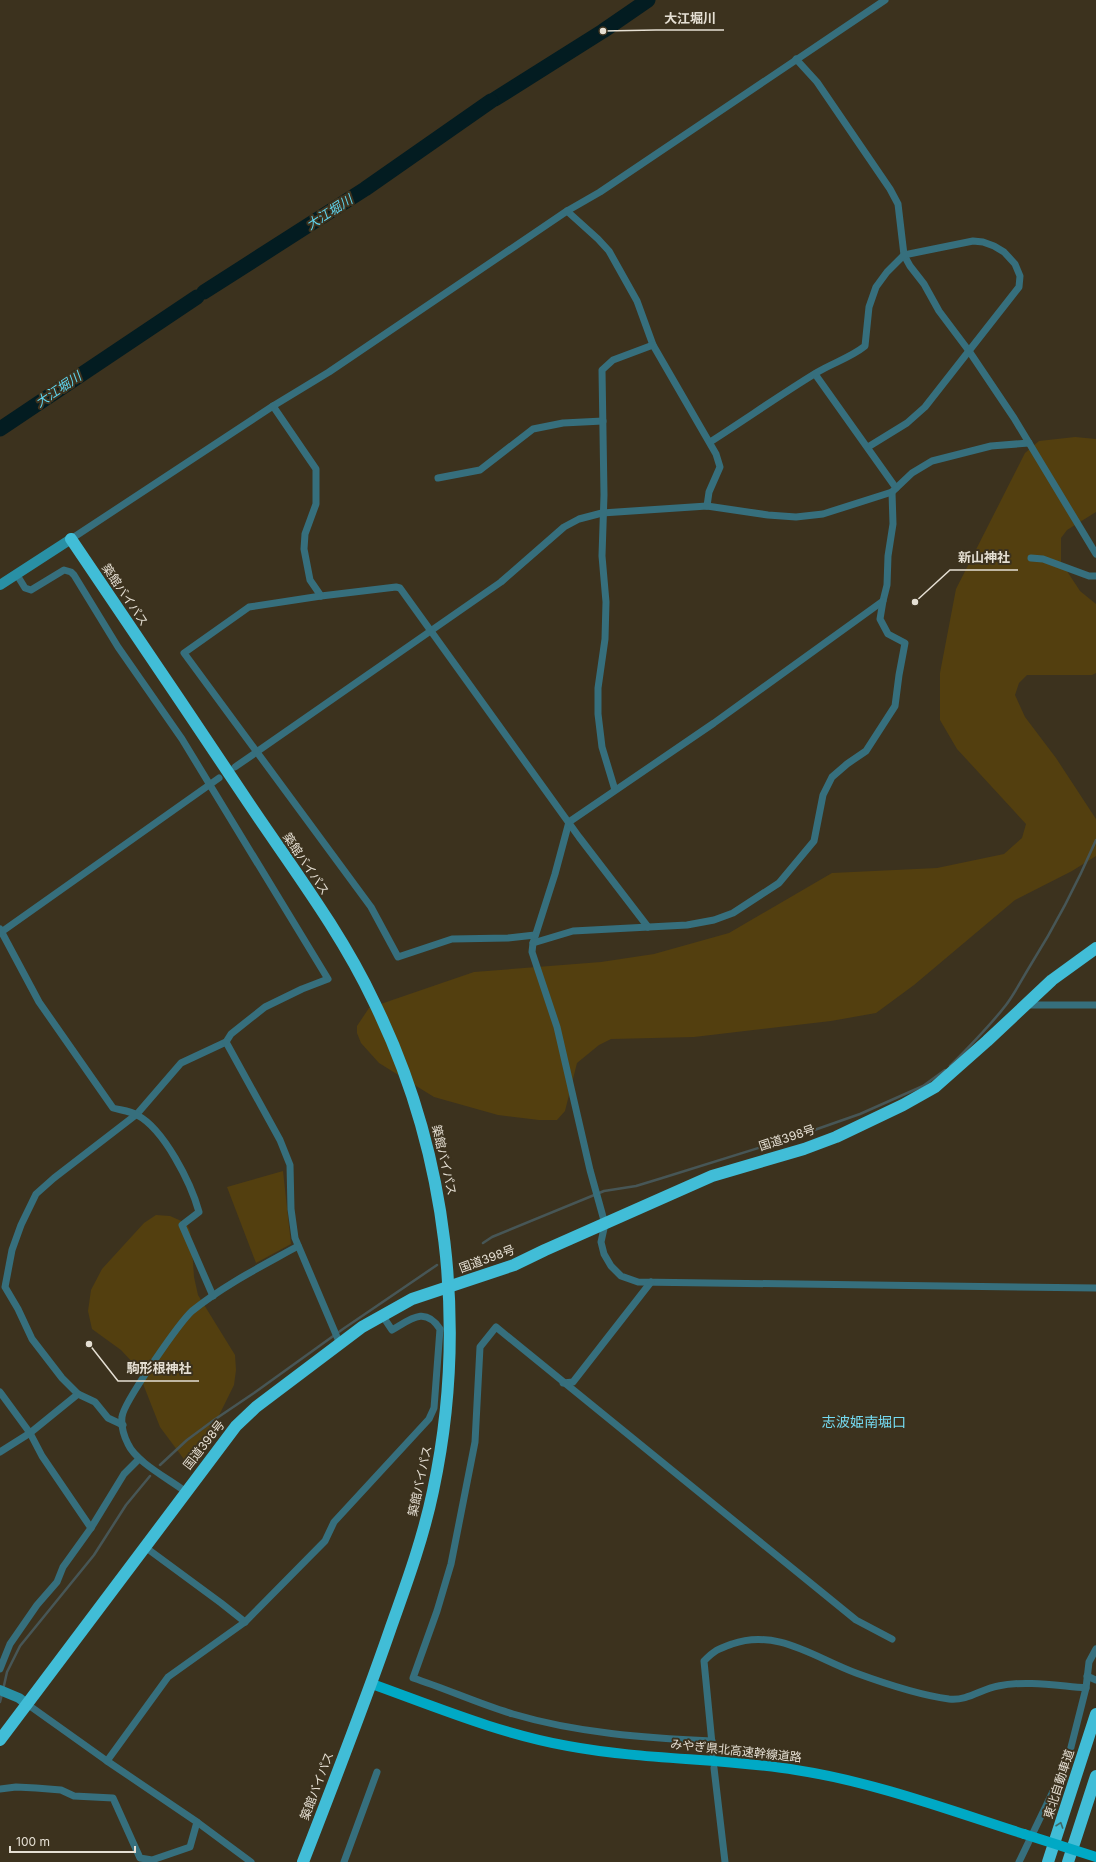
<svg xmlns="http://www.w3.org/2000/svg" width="1096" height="1862" viewBox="0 0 1096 1862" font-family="Inter,'Noto Sans JP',sans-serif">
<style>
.green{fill:#533f0f}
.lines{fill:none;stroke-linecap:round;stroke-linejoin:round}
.stream{stroke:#475656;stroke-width:2.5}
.river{stroke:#031c21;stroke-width:15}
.street{stroke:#366f7d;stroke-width:7}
.secondary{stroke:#2990a5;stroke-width:10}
.primary{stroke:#00a9c5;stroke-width:10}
.highway{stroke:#41bdd7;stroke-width:12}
.primary-bridge{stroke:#00a9c5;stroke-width:10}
.oneway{stroke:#3e6a68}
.labels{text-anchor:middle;stroke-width:4;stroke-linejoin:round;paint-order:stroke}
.street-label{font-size:12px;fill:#e5dfd3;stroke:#3c321e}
.water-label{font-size:13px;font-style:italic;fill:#5fd4ee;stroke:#3c321e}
.quarter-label{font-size:14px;fill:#75dbf2;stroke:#3c321e}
.leader{fill:none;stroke:#e5dfd3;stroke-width:1.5}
.callout-dot{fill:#e5dfd3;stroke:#3c321e;stroke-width:1.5}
.callout-label{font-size:13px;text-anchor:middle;font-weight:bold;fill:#e5dfd3;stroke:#3c321e;stroke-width:4;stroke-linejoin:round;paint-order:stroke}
</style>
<rect width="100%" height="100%" fill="#3c321e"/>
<!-- green -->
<g class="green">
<polygon points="1075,437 1096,439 1096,512 1067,530 1061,538 1061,562 1080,591 1096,604 1096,673 1092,675 1027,675 1019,683 1015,695 1025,717 1056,758 1096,819 1096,856 1072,871 1015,900 914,985 876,1013 831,1021 694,1037 611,1039 599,1045 577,1063 565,1111 557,1120 539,1120 498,1115 434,1097 379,1063 361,1043 357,1033 357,1026 369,1008 474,972 601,962 654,954 729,933 832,873 937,868 1004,854 1022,838 1026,824 957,749 940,720 940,673 956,589 1025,453 1039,441"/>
<polygon points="283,1171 291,1244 256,1263 227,1187"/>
<polygon points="156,1215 170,1216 186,1223 190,1231 192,1247 194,1277 198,1295 235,1355 236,1370 234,1385 192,1470 160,1427 136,1366 121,1350 92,1329 88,1311 91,1290 102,1269 144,1223"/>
</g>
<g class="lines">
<!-- stream -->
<g class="stream">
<path d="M950,1066c20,-20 39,-39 56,-61 9,-12 16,-26 24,-39 25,-40 47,-82 66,-126"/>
<polyline points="483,1243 492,1237 604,1191 636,1186 659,1179 800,1135 860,1114 923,1086 945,1070"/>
<polyline points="160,1465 187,1440 214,1420 254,1393 343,1329 437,1265"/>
<polyline points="3,1690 7,1672 20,1646 94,1555 126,1505 150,1476"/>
<polyline points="0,1702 2,1694"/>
</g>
<!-- river -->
<g class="river">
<polyline points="495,99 603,31 648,0"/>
<polyline points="204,292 365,189 491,101"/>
<polyline points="0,429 197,297"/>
</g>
<!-- street -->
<g class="street">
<polyline points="796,59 817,82 890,189 898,204 904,255 910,266 924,284 939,311 969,351 1014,418 1096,554"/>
<polyline points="567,211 598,239 609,251 637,301 653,345 716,454 720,467 709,492 707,506"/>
<polyline points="815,374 896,488"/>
<polyline points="273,406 316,469 316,504 305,534 304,549 310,580 321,596"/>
<path d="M710,442c36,-23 70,-47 106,-69 16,-10 34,-15 49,-27l4,-39 7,-20 11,-15 17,-17 69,-14 10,1 11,4 10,6 11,12 5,12 -1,11 -94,120 -18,16 -39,24"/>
<polyline points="438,478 480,470 533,429 563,423 603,421"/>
<polyline points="892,492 893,524 888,556 887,585 883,601 714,723 569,822 555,874 533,943 532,952 557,1027 590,1170 605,1224 601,1242 604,1254 611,1266 621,1276 638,1282 1096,1288"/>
<polyline points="71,539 273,406 329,372 567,211 600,192 885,0"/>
<polyline points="1031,558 1043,559 1089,576 1096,576"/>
<polyline points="17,575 25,588 31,590 64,570 71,572 74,575 118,647 182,739 328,979 302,989 265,1007 231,1034 226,1042 181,1063 137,1114 54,1178 36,1194 21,1225 12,1250 5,1287 18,1309 32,1339 62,1378 78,1394 95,1402 108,1418 123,1425"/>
<polyline points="235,767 501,582 564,527 579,519 602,513 707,506 768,515 796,517 823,514 892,492 912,473 932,461 991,446 1029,443"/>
<polyline points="615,790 602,747 598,714 598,688 605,639 606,602 602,556 604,495 602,370 613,360 653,345"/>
<path d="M0,929l39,73 74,106c7,2 18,3 24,7 27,14 54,68 62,97l-17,13 31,71"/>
<polyline points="0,933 219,778"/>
<polyline points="535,935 508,938 452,939 398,957 371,907 184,653 249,607 321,596 396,587 400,588 579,837 648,927"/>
<polyline points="533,943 573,931 687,925 714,920 733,913 779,883 814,841 823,795 832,777 847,764 866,751 895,706 899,675 905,643 888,634 880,619 883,601"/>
<polyline points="1026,1005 1096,1005"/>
<polyline points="226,1042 280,1140 290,1165 291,1209 295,1238 340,1344"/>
<polyline points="563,1383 573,1382 651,1282"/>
<polyline points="0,1392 30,1433 42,1456 91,1528"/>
<polyline points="0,1452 30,1433 78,1394"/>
<path d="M186,1492c-17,-13 -50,-30 -58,-48 -4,-8 -7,-18 -6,-27 1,-14 58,-95 70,-106 32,-26 70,-45 106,-65"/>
<polyline points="145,1547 221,1603 245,1622"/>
<polyline points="0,1669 10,1644 37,1605 57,1582 63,1567 91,1528 124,1474 139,1459"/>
<polyline points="1087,1676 1096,1680"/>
<polyline points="27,1704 107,1761 197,1822 251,1862"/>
<path d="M712,1741c-67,-3 -135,-8 -199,-27 -34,-10 -66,-25 -100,-36l24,-67 14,-47 24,-122 5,-95 16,-20 360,293 36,19"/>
<path d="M713,1754l-9,-93c11,-11 14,-12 28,-17 45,-16 83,14 124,29 30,11 62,22 93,26 19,2 32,-10 49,-13 29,-6 60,0 88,2"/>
<path d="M107,1761l61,-84 77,-55 80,-81 9,-19 95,-103 5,-11 6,-79c-15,-23 -29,-10 -48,1l-10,-15"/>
<polyline points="714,1768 725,1862"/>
<polyline points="0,1789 16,1787 36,1788 61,1790 74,1796 113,1798 140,1858 152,1860 190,1847 197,1822"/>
<polyline points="344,1862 377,1772"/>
<polyline points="1019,1862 1057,1783 1069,1755 1086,1688 1089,1662 1096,1649"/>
</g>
<!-- secondary -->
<g class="secondary">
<polyline points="0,585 71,539"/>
<polyline points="0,1690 19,1698 27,1704"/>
</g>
<!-- primary -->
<path class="primary" d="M372,1684c64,23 128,50 196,62 75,14 153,12 228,24 78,12 153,40 228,64"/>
<!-- highway -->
<g class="highway">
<path d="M71,539c59,87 117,173 175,260 44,66 94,131 128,203 74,151 94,325 59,489 -10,48 -27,94 -43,139 -27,78 -57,155 -87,232"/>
<polyline points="0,1740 236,1426 256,1407 362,1327 412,1299 514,1265 545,1250 712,1176 804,1149 836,1137 903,1105 935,1087 987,1041 1052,980 1096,948"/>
<polyline points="1048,1862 1096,1714"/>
<polyline points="1068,1862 1096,1776"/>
</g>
<!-- primary-bridge -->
<polyline class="primary-bridge" points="1024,1834 1096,1857"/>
</g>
<!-- one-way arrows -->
<defs><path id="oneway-chevron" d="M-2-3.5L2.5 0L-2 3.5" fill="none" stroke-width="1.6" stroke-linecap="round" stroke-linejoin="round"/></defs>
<use class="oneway" href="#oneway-chevron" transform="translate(1060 1825) rotate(-71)"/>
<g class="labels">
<!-- street labels -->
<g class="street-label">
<text transform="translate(125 595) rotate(56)" y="4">築館バイパス</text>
<text transform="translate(306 864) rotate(56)" y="4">築館バイパス</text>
<text transform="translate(787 1138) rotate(-18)" y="4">国道398号</text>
<text transform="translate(444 1160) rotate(77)" y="4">築館バイパス</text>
<text transform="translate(487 1259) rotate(-20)" y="4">国道398号</text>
<text transform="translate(204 1445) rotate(-52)" y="4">国道398号</text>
<text transform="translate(420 1481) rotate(-78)" y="4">築館バイパス</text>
<text transform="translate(736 1751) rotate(6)" y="4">みやぎ県北高速幹線道路</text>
<text transform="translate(1059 1784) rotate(-72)" y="4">東北自動車道</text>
<text transform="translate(317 1786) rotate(-69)" y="4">築館バイパス</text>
</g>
<!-- water labels -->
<g class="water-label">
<text transform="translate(329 212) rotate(-33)" y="5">大江堀川</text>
<text transform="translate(58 389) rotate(-34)" y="5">大江堀川</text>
</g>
<!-- quarter labels -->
<g class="quarter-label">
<text x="864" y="1427">志波姫南堀口</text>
</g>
</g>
<!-- callouts -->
<path class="leader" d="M603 31L656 30H724M915 602L950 570H1018M89 1344L118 1381H199"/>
<g class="callout-dot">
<circle cx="603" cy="31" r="4"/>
<circle cx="915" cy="602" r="4"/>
<circle cx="89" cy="1344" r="4"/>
</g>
<g class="callout-label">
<text x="690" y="23">大江堀川</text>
<text x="984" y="562">新山神社</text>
<text x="159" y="1373">駒形根神社</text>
</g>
<!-- scale -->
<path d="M10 1846v6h125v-6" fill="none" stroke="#e5dfd3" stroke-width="2"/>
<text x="16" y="1846" font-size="12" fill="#e5dfd3" stroke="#3c321e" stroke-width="3" paint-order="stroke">100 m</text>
</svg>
